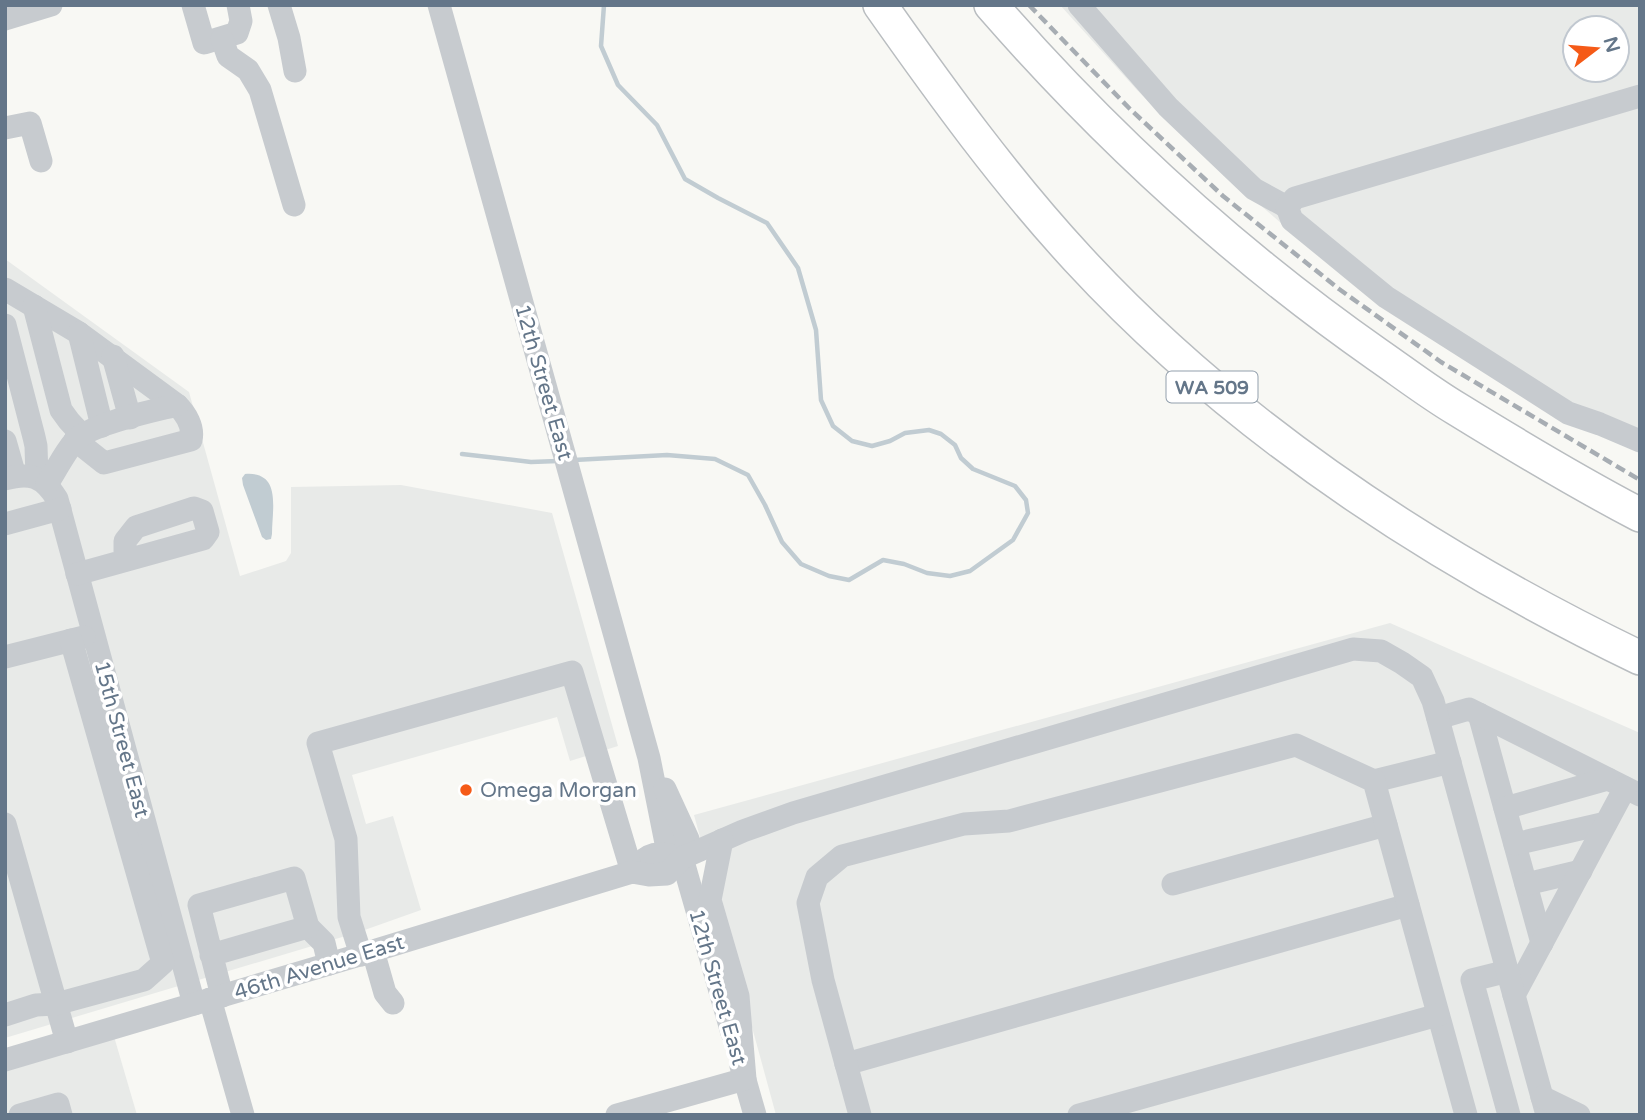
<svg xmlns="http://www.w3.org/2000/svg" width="1645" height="1120" viewBox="0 0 1645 1120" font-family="'Varela Round',sans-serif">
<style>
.built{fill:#e8eae8;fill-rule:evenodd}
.water{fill:#c1ccd2}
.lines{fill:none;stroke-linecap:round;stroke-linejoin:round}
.stream{stroke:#c1ccd2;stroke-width:4.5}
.highway-casing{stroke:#b9bdc0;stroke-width:36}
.minor{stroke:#c7cbcf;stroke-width:23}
.highway{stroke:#fff;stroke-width:33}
.rail{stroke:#a7adb3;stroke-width:4.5;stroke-dasharray:10 5;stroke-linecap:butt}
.poi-dot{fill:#f55a17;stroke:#fff;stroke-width:2.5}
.labels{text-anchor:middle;stroke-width:7;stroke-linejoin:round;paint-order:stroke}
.shield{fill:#fff;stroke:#929fac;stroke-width:2}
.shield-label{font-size:19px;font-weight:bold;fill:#647689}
.street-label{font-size:21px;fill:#647689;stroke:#fff}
.poi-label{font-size:21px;fill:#647689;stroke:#fff;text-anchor:start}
</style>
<rect width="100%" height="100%" fill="#f8f8f4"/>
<!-- built -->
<g class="built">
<path d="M1060,5h580v445l-358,-226 -52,-45 -50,-46 -43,-43zM1575,28h42v42h-42z"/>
<polygon points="5,259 189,392 240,576 286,561 291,553 291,487 401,485 552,513 618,746 570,761 557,717 352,775 366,824 393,816 421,910 359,932 5,1038"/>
<polygon points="1390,623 1640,733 1640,1115 776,1115 694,815"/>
<polygon points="113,1033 137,1115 5,1115 5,1066"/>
</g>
<!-- water -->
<path class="water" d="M245,474c37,-3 27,35 27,60l-1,5 -5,1 -4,-3 -19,-52 -1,-7z"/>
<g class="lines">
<!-- stream -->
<g class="stream">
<polyline points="462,454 531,462 558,461"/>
<polyline points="574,460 667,455 715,459 748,475 765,505 782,542 801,564 829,576 849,580 883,560 904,564 927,573 950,576 970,571 1013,540 1028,513 1026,500 1015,486 973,469 961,458 955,445 941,434 929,430 905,433 890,441 872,446 852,441 833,426 821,400 816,330 798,268 767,223 718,198 685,179 657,125 618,85 601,46 604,5"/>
</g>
<!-- highway casing -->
<g class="highway-casing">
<g id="highway">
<path d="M880,5c62,88 125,175 198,254 157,170 355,299 562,399"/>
<path d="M991,5c115,132 244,250 387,350 26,18 52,38 79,54 60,37 120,73 183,106"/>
</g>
</g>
<!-- minor -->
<g class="minor">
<polyline points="193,5 204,43 237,33 241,21 238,5"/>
<polyline points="279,5 289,38 295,71"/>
<polyline points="439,5 649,758 666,843 682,858"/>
<polyline points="1079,5 1168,107 1254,189 1287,207"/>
<polyline points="5,19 51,5"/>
<polyline points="222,39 228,56 248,70 260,90 294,205"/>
<polyline points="1640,96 1295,198 1287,207 1292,220 1386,297 1568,413 1600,424 1640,441"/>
<polyline points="5,128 30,123 41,161"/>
<path d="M5,289l74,44 98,72c9,9 17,22 14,35l-87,23 -29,-23"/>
<polyline points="34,306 61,410 69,421 82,435"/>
<polyline points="5,325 34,437 36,446 37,478"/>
<polyline points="79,333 102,426"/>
<polyline points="113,356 130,418"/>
<polyline points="5,441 15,476"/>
<path d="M5,479c25,-7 38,-3 52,20l137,505"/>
<path d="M47,484c9,-13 16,-29 27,-42 14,-18 79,-31 103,-37"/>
<polyline points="5,524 60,509"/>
<polyline points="77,574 203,539 208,532 202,511 194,508 136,527 125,541 125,560"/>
<polyline points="5,657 84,637"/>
<polyline points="1479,714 1542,943"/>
<polyline points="1438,718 1469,709 1640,795"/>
<polyline points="1374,781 1450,762"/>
<polyline points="665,789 688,839 682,858 732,1033"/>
<polyline points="1505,808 1608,779"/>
<polyline points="5,824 67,1042"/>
<polyline points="1515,844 1606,823"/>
<path d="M632,872c16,-21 26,-21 50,-14"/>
<polyline points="1173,884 1386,825"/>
<polyline points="1526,884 1581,871"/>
<polyline points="308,927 324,943 329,964"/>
<polyline points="373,951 385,993 393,1003"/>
<polyline points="211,955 308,927 294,878 199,905 222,996"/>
<polyline points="361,955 349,917 346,839 318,743 572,672 632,872"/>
<polyline points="1508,971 1472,980 1509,1115"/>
<polyline points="1514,995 1625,788"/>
<polyline points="210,999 243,1115"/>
<polyline points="5,1015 36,1005 56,1004 144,980 163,963 71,640"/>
<polyline points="5,1060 373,951 632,872 649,875 667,874 682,858 743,831 793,813 1353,649 1381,651 1402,663 1422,677 1433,701 1547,1115"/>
<polyline points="846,1064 1408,905"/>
<polyline points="741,1066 755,1115"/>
<polyline points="1542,1097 1579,1115"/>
<polyline points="20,1115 58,1104 61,1115"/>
<polyline points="617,1115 745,1079 738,996 710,900 722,840"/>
<polyline points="860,1115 823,980 808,903 817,877 842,856 964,824 1009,821 1296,745 1374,781 1466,1115"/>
<polyline points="1079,1115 1438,1015"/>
</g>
<!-- highway -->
<use href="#highway" class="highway"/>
<!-- rail -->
<polyline class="rail" points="1029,5 1130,109 1223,196 1339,289 1441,362 1640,480"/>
</g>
<!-- markers -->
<circle class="poi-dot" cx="466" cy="790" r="7"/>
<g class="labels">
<!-- shield labels -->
<rect class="shield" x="1166.5" y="371.5" width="91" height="31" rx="5"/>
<g class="shield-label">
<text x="1212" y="394">WA 509</text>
</g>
<!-- street labels -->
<g class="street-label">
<text transform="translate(544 382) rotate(74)" y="7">12th Street East</text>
<text transform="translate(122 739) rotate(75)" y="7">15th Street East</text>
<text transform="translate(319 967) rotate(-17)" y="7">46th Avenue East</text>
<text transform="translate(718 987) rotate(74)" y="7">12th Street East</text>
</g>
<!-- poi labels -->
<g class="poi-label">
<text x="480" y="797">Omega Morgan</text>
</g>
</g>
<!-- border -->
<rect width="1645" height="1120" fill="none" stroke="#647689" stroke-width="14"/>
<!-- north arrow -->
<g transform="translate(1596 49) rotate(74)"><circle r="33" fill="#ffffff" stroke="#c1c8d0" stroke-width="2"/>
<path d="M0-5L12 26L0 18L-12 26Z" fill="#f55a17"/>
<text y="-10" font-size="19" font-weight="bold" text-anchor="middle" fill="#647689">N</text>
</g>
</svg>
